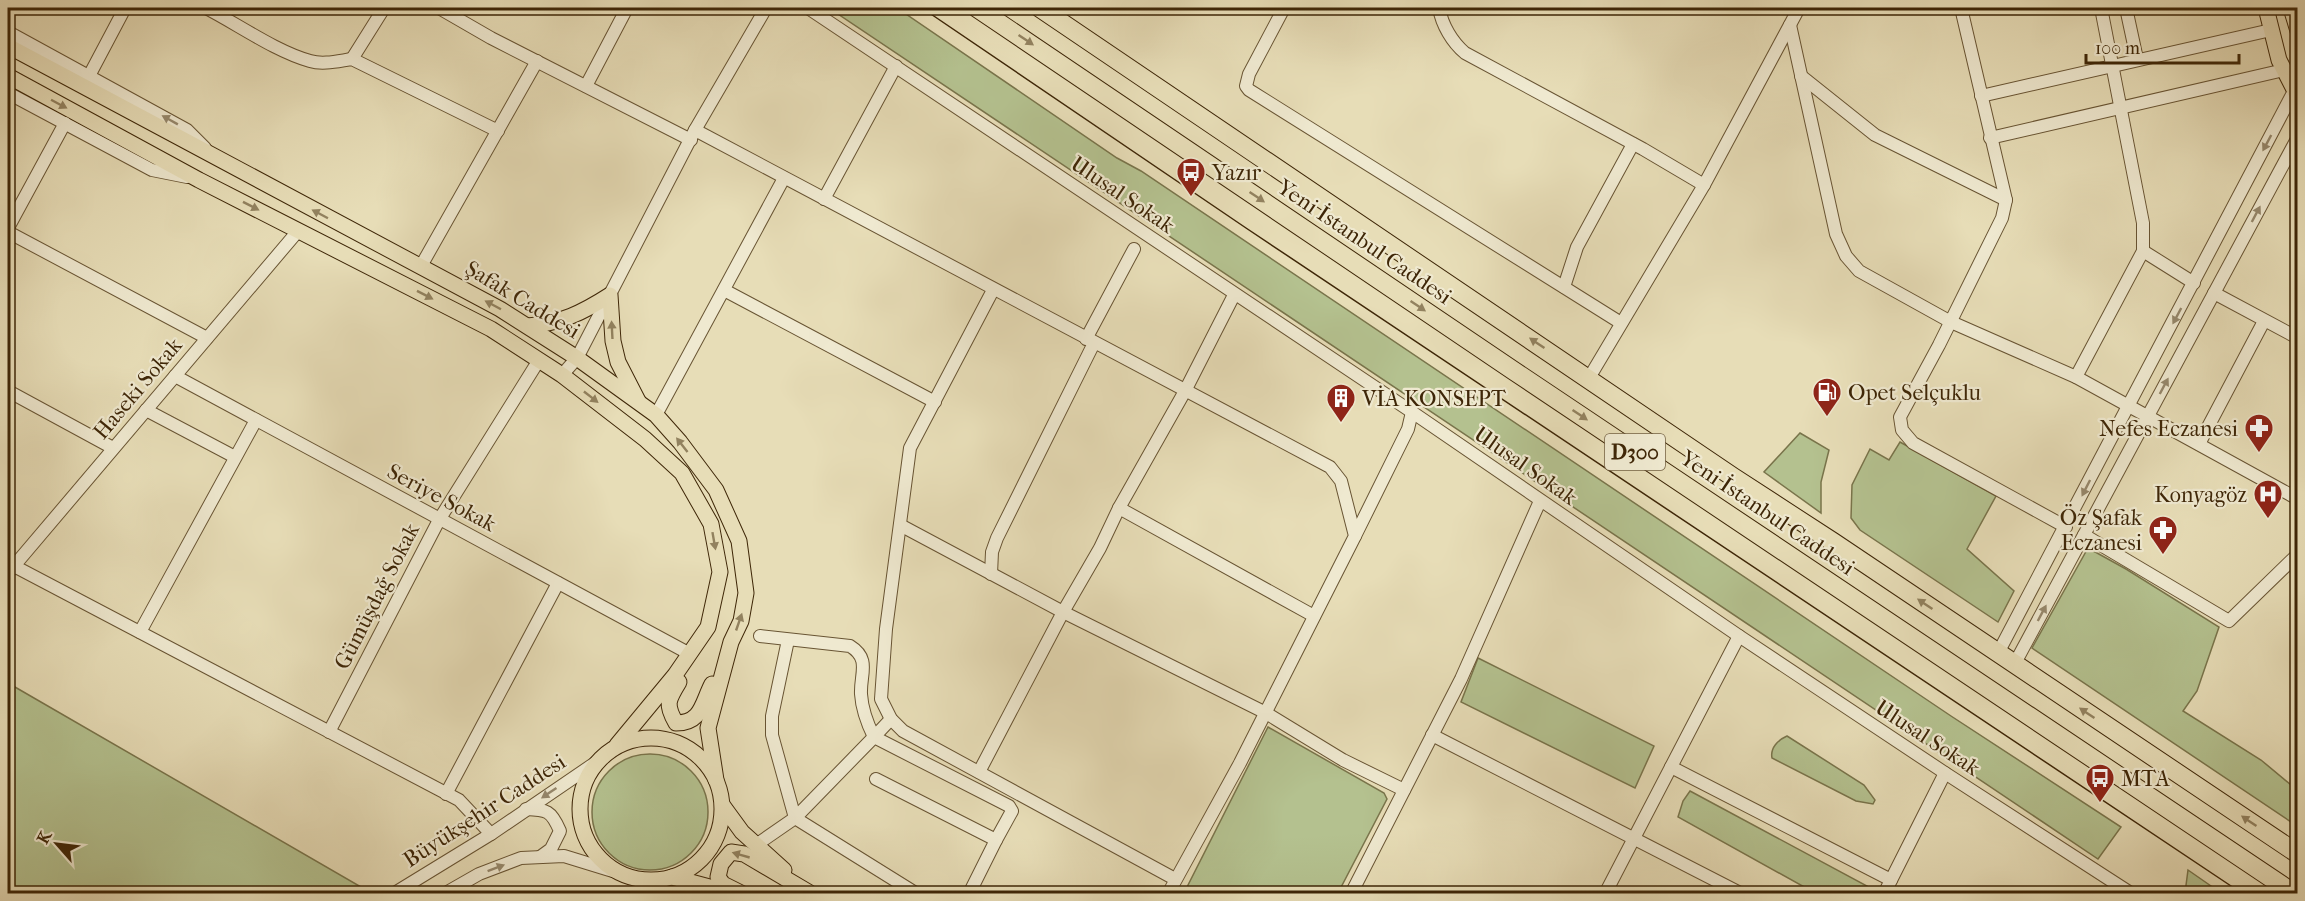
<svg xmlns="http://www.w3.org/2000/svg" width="2305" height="901" viewBox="0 0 2305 901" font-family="'IM FELL French Canon',serif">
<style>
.green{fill:#b4c18f;stroke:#79744b;stroke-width:1.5}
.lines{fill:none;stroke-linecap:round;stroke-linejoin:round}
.minor-casing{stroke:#685433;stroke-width:14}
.major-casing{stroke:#3e2607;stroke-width:17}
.highway-casing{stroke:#3e2607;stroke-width:20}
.minor{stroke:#efe9d0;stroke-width:12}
.major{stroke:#e7ddb7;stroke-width:15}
.highway{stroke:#e7ddb7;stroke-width:18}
.tram{stroke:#3e2607;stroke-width:1.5}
.oneway{fill:#92825f}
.oneway2{fill:#96886c}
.labels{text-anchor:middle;stroke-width:4.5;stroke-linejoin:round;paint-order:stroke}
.shield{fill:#efe9d0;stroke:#736043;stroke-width:1.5}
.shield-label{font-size:21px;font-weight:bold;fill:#3e2607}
.poi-label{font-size:22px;fill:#3e2607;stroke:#efe9d0;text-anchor:start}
.street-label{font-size:22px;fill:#3e2607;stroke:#efe9d0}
</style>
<rect width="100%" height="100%" fill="#e7ddb7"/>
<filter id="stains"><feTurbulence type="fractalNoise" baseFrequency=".00333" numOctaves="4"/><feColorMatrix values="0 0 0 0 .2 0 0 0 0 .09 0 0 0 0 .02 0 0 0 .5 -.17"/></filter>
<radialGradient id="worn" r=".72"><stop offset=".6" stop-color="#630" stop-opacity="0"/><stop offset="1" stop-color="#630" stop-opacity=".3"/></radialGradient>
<!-- green -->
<g class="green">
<polygon points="829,8 897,8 1117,158 1141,171 1951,716 2121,827 2098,859"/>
<polygon points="1800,433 1829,450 1821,482 1821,513 1764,472"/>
<polygon points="1900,442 1996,496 1967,549 2014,591 1998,622 1860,530 1851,518 1852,485 1870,449 1889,460"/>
<polygon points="2088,548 2126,569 2219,627 2197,691 2183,711 2261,760 2297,790 2297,826 2032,648"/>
<polygon points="1478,658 1654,746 1635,788 1461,702"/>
<polygon points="8,683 368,891 363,894 8,893"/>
<polygon points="1268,727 1384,793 1387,799 1338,893 1184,893"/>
<path d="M1787,736l77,49 11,15 -2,4 -17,-3 -84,-43c-2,-10 6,-18 15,-22z"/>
<circle cx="650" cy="812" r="58"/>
<polygon points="1690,791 1867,886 1864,893 1815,893 1678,817 1683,801"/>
<polygon points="2188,870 2221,893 2185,893"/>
</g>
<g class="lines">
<!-- minor casing -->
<g class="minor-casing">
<g id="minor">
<path d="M206,8c33,17 69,43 104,53 13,4 28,0 42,-2l146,72"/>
<polyline points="439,8 491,38 691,140"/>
<polyline points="808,8 1412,412 1739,636 1945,773 2132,894"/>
<polyline points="1284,8 1249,74 1246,86 1249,90 1621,323"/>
<path d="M1439,8c3,17 13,34 26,45l178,96 61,36"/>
<polyline points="1497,8 1528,8"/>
<polyline points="1961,8 2006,200 2002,218 1939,345 1900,417 1902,430 1913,443 2066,527"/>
<polyline points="2126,8 2137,59"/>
<polyline points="1790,25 1836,234 1846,256 1859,271 1951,322 2076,377 2298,499"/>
<polyline points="8,32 187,130 205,148"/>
<polyline points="352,59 384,8"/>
<polyline points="89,76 125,8"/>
<polyline points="1801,76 1875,135 2006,200"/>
<polyline points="586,86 627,8"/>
<polyline points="8,93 152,170 187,177"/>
<polyline points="1981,96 2271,30"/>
<polyline points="695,130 1330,467 1341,481 1355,536 1240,763 1168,894"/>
<polyline points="1990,138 2284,70"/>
<polyline points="824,199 896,66"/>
<polyline points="8,228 65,123"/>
<polyline points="8,232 207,338"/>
<polyline points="2143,251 2194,283"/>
<polyline points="421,266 537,61"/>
<polyline points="1564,287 1577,247 1633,144"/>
<polyline points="724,290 935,402"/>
<polyline points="993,290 910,448 886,629 881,699 891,719 903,731 1175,879"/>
<polyline points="2214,293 2298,338"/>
<polyline points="1086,339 1134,249"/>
<polyline points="562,375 577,358 695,130 766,8"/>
<polyline points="175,376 690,654"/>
<polyline points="2076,377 2143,251 2143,223 2101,8"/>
<polyline points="1589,378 1704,185 1799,8"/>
<polyline points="8,391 113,448"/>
<polyline points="146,410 235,457"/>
<polyline points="656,415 784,178"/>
<polyline points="2199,444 2264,321"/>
<polyline points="1119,508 1314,616"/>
<polyline points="900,525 1063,612 1266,713 1343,760 1404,790"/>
<polyline points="2084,535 2229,621 2298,554"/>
<polyline points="1355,536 1408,429 1412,412"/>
<polyline points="14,566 459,800 491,834"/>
<polyline points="8,573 298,231"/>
<polyline points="991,574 992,552 997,538 1094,343"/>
<polyline points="140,632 256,420"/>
<path d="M760,636l90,10c21,13 10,28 11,48 1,16 6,29 13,43l17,-18"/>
<polyline points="788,640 772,716 772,735 795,818 917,894"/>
<polyline points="1998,653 2294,91"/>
<polyline points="2014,665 2298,137"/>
<polyline points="329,732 439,520 539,360"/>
<polyline points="1432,735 1742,894"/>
<polyline points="1671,767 1891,880"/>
<polyline points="979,772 1063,612 1100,548 1119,508 1185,391 1234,295"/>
<polyline points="876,779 996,840 969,894"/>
<polyline points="446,794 558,583"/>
<path d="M526,809c21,1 25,1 34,22l-9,18 -11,8"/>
<polyline points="756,845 795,818 874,737 1009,806 1012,811 996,840"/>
<polyline points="393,894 491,834 598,761"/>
<polyline points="444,894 479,874 521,858 564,856 616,872"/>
<polyline points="1351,894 1461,679 1540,501"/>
<polyline points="1605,894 1739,636"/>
<polyline points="1884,894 1945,773"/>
</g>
</g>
<!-- major casing -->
<g class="major-casing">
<g id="major">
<polyline points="2266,8 2279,60 2298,97"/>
<polyline points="2291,8 2298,31"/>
<polyline points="8,46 500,309 577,358 656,415 680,442 716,490 739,541 746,593 741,621 731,642 708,728 716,780"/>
<polyline points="8,76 199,180 491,329 562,375 645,439 682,473 711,524 720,572 708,627 675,675 617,745"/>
<path d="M528,326c33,-3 54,-13 82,-31l3,46 5,21 20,39"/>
<path d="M679,682c-11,18 -14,22 -3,41 26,0 26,-20 36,-39"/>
<circle cx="651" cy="809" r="71"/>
<polyline points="723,806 742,832 784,870"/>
<polyline points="672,877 732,893"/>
<polyline points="743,894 723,884 718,877 721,864 731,852 744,854 810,893"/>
</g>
</g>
<!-- highway casing -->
<g class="highway-casing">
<g id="highway">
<polyline points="977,8 1514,371 2295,894"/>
<polyline points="1040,8 1733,477 1833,542 2298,854"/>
</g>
</g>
<!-- minor -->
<use href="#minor" class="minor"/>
<!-- major -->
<use href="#major" class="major"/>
<!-- highway -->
<use href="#highway" class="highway"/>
<!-- tram -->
<polyline class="tram" points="922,8 1246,228 2243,894"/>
</g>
<!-- one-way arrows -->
<defs><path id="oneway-solid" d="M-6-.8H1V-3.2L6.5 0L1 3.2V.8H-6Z" transform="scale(1.5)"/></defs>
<g class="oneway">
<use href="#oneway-solid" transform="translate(1026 40) rotate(34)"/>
<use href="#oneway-solid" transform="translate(59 104) rotate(28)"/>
<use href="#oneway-solid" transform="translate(1257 197) rotate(34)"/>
<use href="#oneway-solid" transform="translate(251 206) rotate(27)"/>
<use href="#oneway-solid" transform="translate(320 214) rotate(-152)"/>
<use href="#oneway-solid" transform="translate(425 295) rotate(27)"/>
<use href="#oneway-solid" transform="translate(493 305) rotate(-152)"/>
<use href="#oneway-solid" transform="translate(1418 306) rotate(34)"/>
<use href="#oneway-solid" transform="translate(612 330) rotate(-93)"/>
<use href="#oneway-solid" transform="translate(1537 343) rotate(-146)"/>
<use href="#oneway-solid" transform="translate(591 397) rotate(38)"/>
<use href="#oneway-solid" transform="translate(1580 415) rotate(34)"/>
<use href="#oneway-solid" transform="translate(682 445) rotate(-128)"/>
<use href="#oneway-solid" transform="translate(714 541) rotate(80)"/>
<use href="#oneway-solid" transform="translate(1925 604) rotate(-146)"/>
<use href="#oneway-solid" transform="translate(739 622) rotate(-71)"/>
<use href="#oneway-solid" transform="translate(2087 713) rotate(-146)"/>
<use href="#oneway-solid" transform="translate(2249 821) rotate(-146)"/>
<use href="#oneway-solid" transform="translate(741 855) rotate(-164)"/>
</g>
<g class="oneway2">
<use href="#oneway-solid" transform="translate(170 120) rotate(-151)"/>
<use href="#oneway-solid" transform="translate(2267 143) rotate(118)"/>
<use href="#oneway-solid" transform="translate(2256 214) rotate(-62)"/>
<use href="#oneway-solid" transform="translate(2177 316) rotate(118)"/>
<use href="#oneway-solid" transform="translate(2164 386) rotate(-62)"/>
<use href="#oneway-solid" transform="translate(2086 488) rotate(117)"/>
<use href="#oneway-solid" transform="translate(2042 613) rotate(-62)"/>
<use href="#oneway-solid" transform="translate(549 793) rotate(146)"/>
<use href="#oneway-solid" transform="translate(496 868) rotate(-21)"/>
</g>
<!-- icons -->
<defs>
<g id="bus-pin" transform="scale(1.5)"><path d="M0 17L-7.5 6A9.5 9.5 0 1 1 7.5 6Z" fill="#8f2418" stroke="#efe9d0"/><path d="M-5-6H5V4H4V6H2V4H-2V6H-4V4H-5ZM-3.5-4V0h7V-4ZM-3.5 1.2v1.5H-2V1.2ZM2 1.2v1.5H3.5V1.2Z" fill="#fff"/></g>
<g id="fuel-pin" transform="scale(1.5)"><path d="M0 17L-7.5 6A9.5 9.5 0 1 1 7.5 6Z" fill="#8f2418" stroke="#efe9d0"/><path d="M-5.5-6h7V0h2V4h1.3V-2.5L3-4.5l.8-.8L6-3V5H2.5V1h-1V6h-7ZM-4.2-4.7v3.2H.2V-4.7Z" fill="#fff"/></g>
<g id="building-pin" transform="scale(1.5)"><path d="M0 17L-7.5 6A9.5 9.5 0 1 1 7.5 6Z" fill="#8f2418" stroke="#efe9d0"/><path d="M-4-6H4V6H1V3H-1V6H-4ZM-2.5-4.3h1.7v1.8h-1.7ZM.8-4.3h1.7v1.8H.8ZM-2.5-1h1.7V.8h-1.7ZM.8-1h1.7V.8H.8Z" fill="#fff"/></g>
<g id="pharmacy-pin" transform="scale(1.5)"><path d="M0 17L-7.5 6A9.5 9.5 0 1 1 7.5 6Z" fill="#8f2418" stroke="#efe9d0"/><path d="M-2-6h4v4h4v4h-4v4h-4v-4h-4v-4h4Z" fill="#fff"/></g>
<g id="hospital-pin" transform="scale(1.5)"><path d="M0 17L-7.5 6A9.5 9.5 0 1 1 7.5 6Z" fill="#8f2418" stroke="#efe9d0"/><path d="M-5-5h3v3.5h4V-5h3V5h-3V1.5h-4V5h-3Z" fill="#fff"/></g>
</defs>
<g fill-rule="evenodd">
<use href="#bus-pin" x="1191" y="172"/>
<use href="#fuel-pin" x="1827" y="392"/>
<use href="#building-pin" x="1341" y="398"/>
<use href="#pharmacy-pin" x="2259" y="428"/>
<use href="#hospital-pin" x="2268" y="494"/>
<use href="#pharmacy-pin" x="2163" y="530"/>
<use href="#bus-pin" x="2100" y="778"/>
</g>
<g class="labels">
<!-- shield labels -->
<rect class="shield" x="1605" y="434" width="60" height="36" rx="4.5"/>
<g class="shield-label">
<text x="1635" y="459">D300</text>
</g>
<!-- poi labels -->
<g class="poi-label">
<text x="1212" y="180">Yazır</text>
<text x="1848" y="400">Opet Selçuklu</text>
<text x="1362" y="406">VİA KONSEPT</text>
<text x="2238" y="436" text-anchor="end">Nefes Eczanesi</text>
<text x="2247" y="502" text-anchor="end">Konyagöz</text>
<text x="2142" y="525" text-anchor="end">Öz Şafak<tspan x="2142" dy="25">Eczanesi</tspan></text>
<text x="2121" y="786">MTA</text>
</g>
<!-- street labels -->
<g class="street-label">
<text transform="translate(1123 194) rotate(34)" y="8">Ulusal Sokak</text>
<text transform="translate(1365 241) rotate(34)" y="8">Yeni İstanbul Caddesi</text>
<text transform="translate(523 299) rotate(31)" y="8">Şafak Caddesi</text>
<text transform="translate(137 388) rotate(-50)" y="8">Haseki Sokak</text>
<text transform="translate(1526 465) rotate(35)" y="8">Ulusal Sokak</text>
<text transform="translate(442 497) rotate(28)" y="8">Seriye Sokak</text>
<text transform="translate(1768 512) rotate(34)" y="8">Yeni İstanbul Caddesi</text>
<text transform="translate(376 596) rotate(-63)" y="8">Gümüşdağ Sokak</text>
<text transform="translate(1928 737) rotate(33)" y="8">Ulusal Sokak</text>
<text transform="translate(484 810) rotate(-33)" y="8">Büyükşehir Caddesi</text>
</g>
</g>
<!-- margin -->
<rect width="2305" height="901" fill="none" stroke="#e7ddb7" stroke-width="30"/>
<rect x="9" y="9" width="2287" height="883" fill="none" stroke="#3e2607" stroke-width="3"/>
<rect x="15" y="15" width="2275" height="871" fill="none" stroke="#3e2607" stroke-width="1.5"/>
<!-- north arrow -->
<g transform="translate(57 844) rotate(298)" stroke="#efe9d0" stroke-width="4.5" paint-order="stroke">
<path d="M0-4.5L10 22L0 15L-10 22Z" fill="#3e2607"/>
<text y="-9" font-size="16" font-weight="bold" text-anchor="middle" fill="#3e2607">K</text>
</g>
<!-- scale -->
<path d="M2086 54v9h153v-9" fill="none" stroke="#3e2607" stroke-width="3"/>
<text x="2095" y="54" font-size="18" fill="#3e2607" stroke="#efe9d0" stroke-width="4.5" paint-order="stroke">100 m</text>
<rect width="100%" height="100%" filter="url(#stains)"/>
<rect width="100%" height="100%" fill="url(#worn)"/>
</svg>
